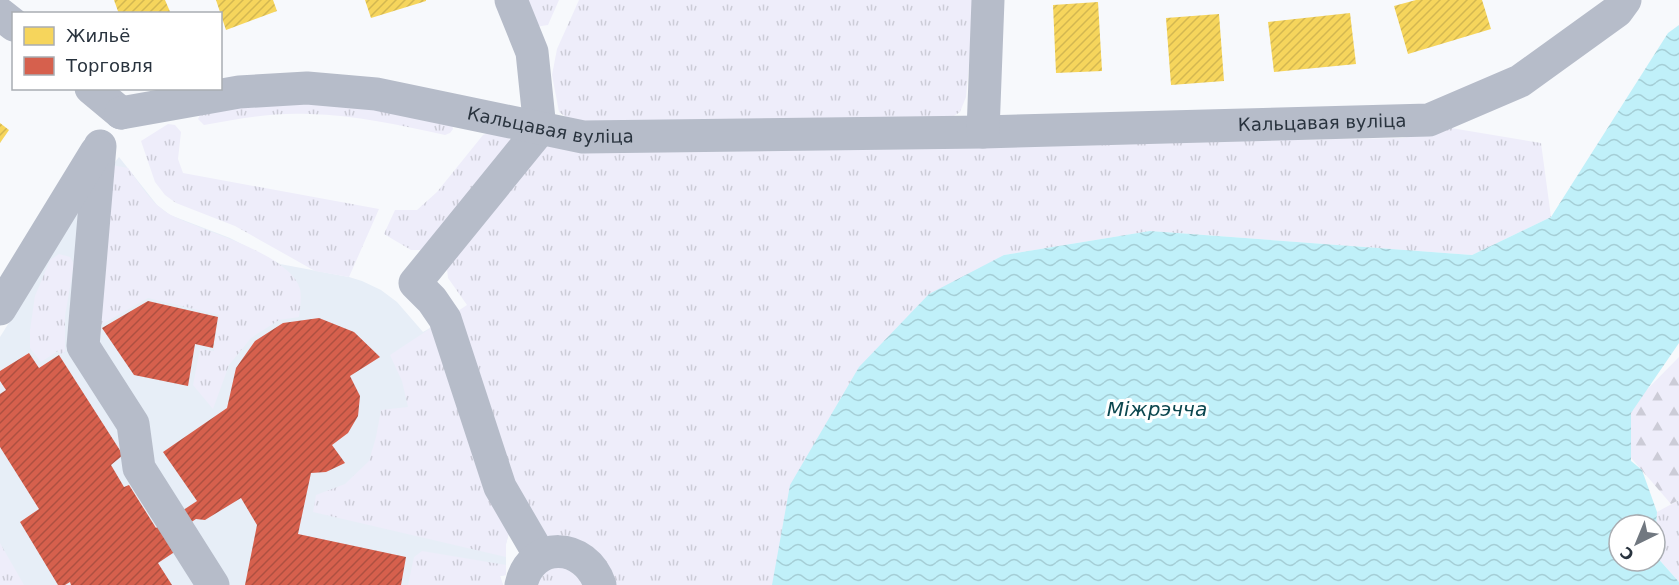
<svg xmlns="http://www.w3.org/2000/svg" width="1679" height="585" viewBox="0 0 1679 585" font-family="'DejaVu Sans',sans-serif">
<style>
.built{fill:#e7eef7}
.grass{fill:url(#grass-tufts)}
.forest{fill:url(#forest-firs)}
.water{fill:url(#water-waves)}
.homes{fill:url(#homes-hatch)}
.shops{fill:url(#shops-hatch)}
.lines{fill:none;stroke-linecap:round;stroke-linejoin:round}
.minor{stroke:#b6bcc9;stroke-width:33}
.labels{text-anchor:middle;stroke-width:6;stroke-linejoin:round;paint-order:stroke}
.street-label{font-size:18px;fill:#29333e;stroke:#fff}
.water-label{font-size:20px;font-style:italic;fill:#0c474f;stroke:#fff}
</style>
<defs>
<pattern id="grass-tufts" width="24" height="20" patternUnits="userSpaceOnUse" patternTransform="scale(1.5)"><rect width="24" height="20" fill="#eeedfa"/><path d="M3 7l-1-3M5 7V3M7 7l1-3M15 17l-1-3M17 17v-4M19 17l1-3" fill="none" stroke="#ccccd7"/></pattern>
<pattern id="forest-firs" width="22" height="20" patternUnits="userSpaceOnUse" patternTransform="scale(1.5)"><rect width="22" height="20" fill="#eeedfa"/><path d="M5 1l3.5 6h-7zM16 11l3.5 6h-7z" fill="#ccccd7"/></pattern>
<pattern id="water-waves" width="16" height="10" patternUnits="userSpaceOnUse" patternTransform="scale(1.5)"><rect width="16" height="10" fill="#c0f0f9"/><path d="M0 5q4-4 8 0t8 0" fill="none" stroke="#a5ced6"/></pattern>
<pattern id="homes-hatch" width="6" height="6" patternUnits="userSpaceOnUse" patternTransform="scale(1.5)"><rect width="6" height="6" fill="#f6d55c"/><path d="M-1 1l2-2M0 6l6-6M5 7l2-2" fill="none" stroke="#d3b751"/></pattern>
<pattern id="shops-hatch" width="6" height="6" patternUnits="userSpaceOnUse" patternTransform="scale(1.5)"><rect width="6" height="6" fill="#d6604d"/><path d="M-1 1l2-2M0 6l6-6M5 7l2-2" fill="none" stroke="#ae5041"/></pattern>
</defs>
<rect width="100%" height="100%" fill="#f7f9fc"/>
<!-- built -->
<polygon class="built" points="119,157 157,205 170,215 230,238 280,264 349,277 362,281 381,290 397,302 423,332 437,324 512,521 506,544 506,575 500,576 503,585 0,585 0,337 88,196"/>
<!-- grass -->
<g class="grass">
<polygon points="523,0 559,0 548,25 535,27"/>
<polygon points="579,0 975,0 966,97 960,112 946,121 580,127 559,112 552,75 557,49"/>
<path d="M309,100l65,6 78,18 1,5 -3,4 -5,2c-45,-10 -90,-20 -136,-21 -35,-2 -71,5 -105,11l-6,-6 4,-8z"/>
<polygon points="168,124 175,125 181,132 178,159 183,173 379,209 349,277 315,271 235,226 176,203 165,195 155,182 141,141"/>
<polygon points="1451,128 1541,143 1551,217 1472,255 1150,231 1004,255 861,585 612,585 542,538 509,481 452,315 467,305 448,278 447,269 539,150 549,145 975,145 1402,138"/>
<polygon points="491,132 513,140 421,250 411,250 384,234 395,210 417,210 437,192 483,135"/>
<path d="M112,165l16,3c12,16 24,37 43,47 30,16 119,38 129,74 2,8 0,19 -1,28l-20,3 -28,18 -22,27 -16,44 -20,-24 7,-36 14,2 5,-36 -71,-17 -51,29z"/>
<polygon points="59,254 70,257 74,264 65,316 65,352 60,354 58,351 41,362 30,348 30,330 35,296 50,260"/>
<polygon points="437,324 512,521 506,544 506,557 313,512 316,495 345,484 369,461 376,437 381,410 408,407 402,381 390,355"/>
<polygon points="1679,500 1679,582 1655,555 1657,512"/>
<polygon points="0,543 24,585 0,585"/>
<polygon points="422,551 506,565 506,575 500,576 503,585 408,585 414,557"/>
<polygon points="566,565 585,585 533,585 540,572"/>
</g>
<!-- forest -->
<polygon class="forest" points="1679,357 1679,500 1671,504 1607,430"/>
<!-- water -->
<polygon class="water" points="1679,25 1679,343 1631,413 1631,461 1642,470 1657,512 1655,541 1655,525 1619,525 1619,561 1655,561 1655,555 1679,582 1679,585 772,585 790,485 859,367 929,294 1004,255 1150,231 1472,255 1551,217 1668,33"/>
<!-- homes -->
<g class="homes">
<polygon points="114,0 165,0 171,14 119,14"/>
<polygon points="216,0 273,0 277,11 226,30"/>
<polygon points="365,0 426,0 426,1 371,18"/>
<polygon points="1416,0 1482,0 1491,29 1408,54 1394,6"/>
<polygon points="1098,2 1102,71 1056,73 1053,5"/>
<polygon points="1350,13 1356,64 1274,72 1268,22"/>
<polygon points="1219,14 1224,81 1171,85 1166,18"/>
<polygon points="0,123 9,130 0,143"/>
</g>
<!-- shops -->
<g class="shops">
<polygon points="148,301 218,317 213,348 195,344 188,386 134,375 102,328"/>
<polygon points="319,318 354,332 380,357 350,376 360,396 358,416 348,433 332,445 345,463 326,472 311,473 298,534 406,557 401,585 245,585 257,525 241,498 205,520 196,519 167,538 176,551 158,563 172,585 71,585 70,582 65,585 58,585 20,522 39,509 0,447 0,394 6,390 0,381 0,371 29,353 39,368 59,355 123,455 111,465 124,487 129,485 156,528 197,501 163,452 227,408 236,368 255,341 283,323"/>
</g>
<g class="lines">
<!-- minor -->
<g class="minor">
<polyline points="511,0 532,52 540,129 415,283 432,300 445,319 500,487 540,556"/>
<polyline points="0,14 14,25"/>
<polyline points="91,88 121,113"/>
<path id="s1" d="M121,113l118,-21 68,-4 69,6 207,43 400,-5 446,-12 91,-39 97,-70 8,-11"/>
<polyline points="983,132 988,0"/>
<polyline points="100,146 83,346 133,424 139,468 213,585"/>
<polyline points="0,309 96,152"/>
<path d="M521,585c10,-45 64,-44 79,0"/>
</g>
</g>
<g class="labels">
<!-- street labels -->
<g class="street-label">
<text dy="6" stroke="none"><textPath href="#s1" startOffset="1208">Кальцавая вуліца</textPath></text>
<text dy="6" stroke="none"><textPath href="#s1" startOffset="435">Кальцавая вуліца</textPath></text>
</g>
<!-- water labels -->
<g class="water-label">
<text x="1157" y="416">Міжрэчча</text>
</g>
</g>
<!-- legend -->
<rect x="12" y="12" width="210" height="78" fill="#ffffff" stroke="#a9adb2" stroke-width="1.5"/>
<rect x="24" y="27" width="30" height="18" fill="#f6d55c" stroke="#a9adb2" stroke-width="1.5"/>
<text x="66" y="42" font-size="18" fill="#29333e">Жильё</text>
<rect x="24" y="57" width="30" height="18" fill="#d6604d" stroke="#a9adb2" stroke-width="1.5"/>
<text x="66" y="72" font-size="18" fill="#29333e">Торговля</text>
<!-- north arrow -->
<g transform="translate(1637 543) rotate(223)"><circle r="28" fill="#ffffff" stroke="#a9adb2" stroke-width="1.5"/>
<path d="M0-4.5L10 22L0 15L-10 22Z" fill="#717880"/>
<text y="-9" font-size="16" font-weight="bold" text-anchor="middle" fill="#29333e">С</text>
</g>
</svg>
